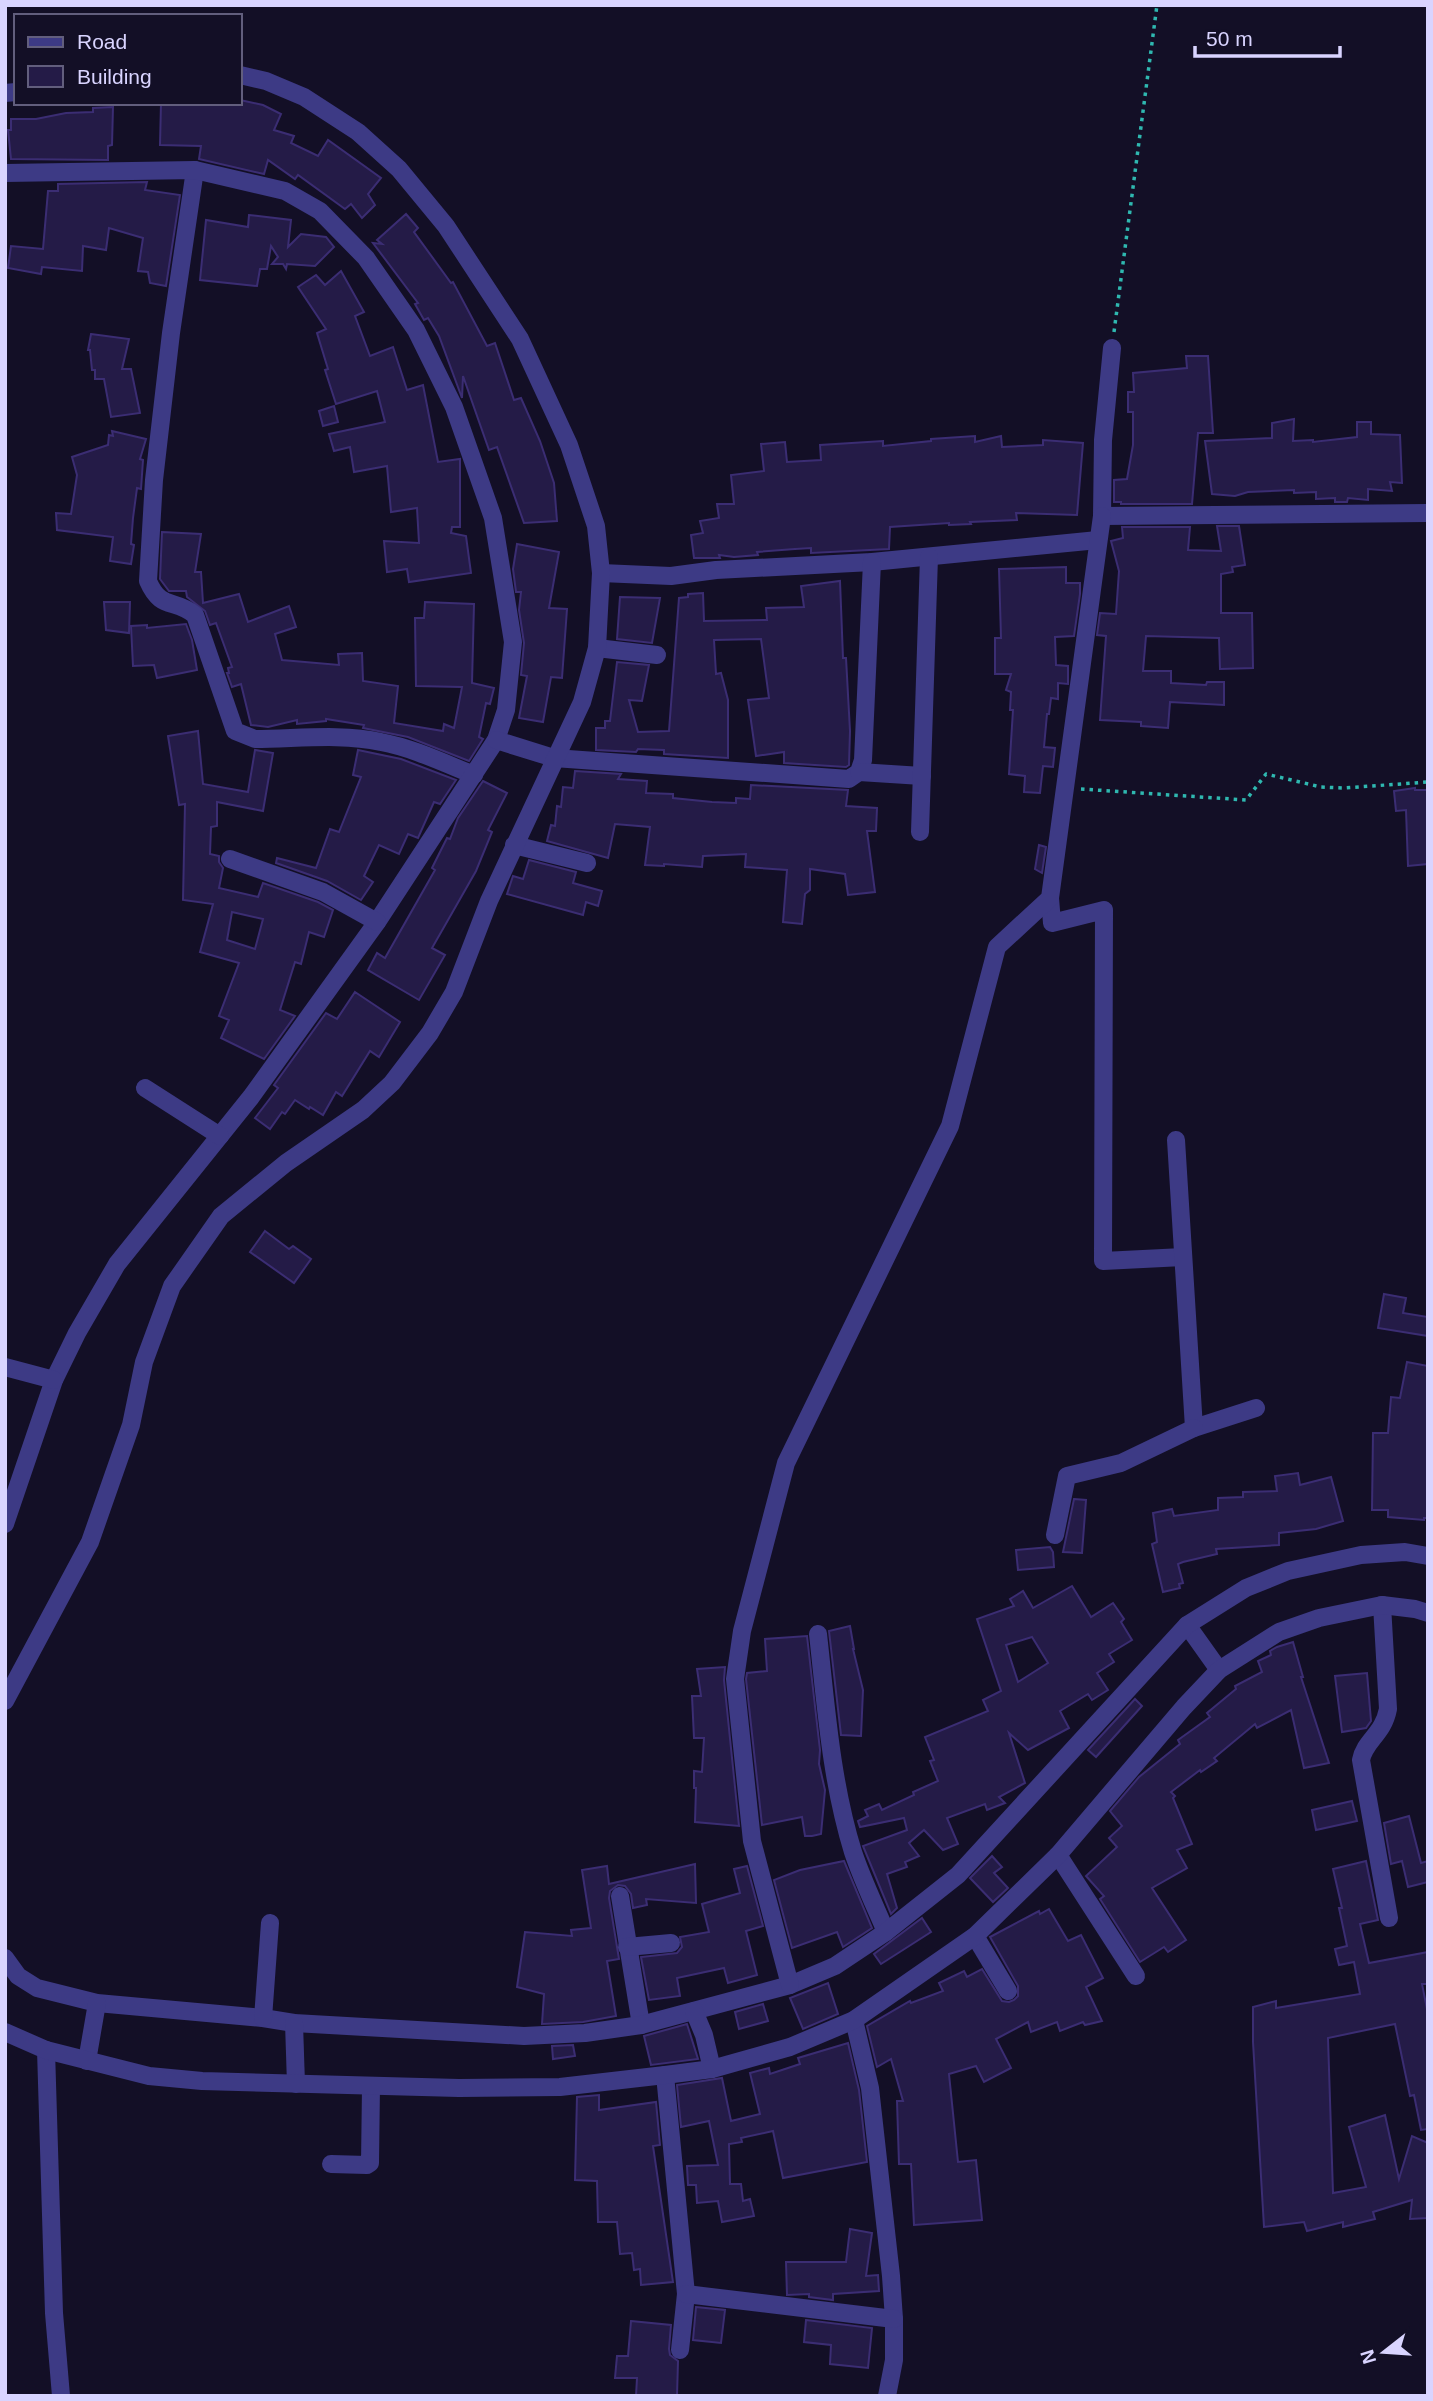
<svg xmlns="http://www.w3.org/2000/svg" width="1433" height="2401" viewBox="0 0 1433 2401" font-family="Helvetica,sans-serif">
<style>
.building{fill:#241b47;stroke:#3b2d73;stroke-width:2;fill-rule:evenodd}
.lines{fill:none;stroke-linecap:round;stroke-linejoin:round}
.path{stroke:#2fb8b0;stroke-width:3.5;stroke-dasharray:3.5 5;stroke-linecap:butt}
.minor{stroke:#3d3a85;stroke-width:18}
.tertiary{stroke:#3d3a85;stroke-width:18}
</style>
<rect width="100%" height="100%" fill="#130f26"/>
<!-- building -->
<g class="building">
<polygon points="240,100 263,105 281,114 274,130 294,136 291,143 318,156 328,140 381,178 368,194 375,205 362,218 351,204 345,209 298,175 295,179 268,160 264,174 199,159 201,146 160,145 161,103 240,103"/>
<polygon points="113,107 112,145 108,146 108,160 11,159 8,130 11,130 11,119 36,119 66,113 93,112 93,108"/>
<polygon points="147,182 145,190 180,195 166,286 150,283 148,272 138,271 143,238 109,228 106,250 83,246 82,271 42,267 41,274 8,268 11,246 43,249 48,191 58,191 58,184"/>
<polygon points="406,214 418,228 414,232 451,283 453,282 487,346 495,343 514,400 521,398 540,441 554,483 557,521 524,523 497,447 489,450 463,376 462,398 439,336 428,318 424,320 415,304 418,303 373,243 382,244 377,240"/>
<polygon points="249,215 291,220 288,247 301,234 326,237 334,247 315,266 287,264 286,269 283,264 272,264 278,257 271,246 267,269 260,269 257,286 200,280 206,220 248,227"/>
<polygon points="341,271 364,312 355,316 370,356 393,347 407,390 423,385 438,462 460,459 460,527 452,527 451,533 466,536 471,573 409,582 407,569 387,572 384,541 419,543 417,508 391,512 387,466 354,472 350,447 334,451 329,434 385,422 377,391 336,404 325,370 328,369 317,333 326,329 298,287 316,275 325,285"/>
<polygon points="91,334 129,339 122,369 131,369 140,413 111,417 104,379 95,379 95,370 92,370 90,350 88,350"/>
<polygon points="1186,356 1208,356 1213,433 1198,433 1192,504 1121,504 1121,502 1114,502 1114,480 1127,479 1133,445 1133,412 1128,412 1128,392 1134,392 1133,373 1187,368"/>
<polygon points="334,406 338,422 323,426 319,411"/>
<polygon points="1294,419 1293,441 1313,440 1313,442 1357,437 1357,422 1371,422 1371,434 1400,435 1402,483 1390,482 1392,491 1368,489 1368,500 1348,498 1347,502 1335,502 1335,498 1316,499 1316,492 1294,493 1294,490 1248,492 1235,496 1212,494 1205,441 1272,438 1272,423"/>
<polygon points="112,431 146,439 140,459 143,460 141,489 137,488 133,518 131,544 134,545 131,564 110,561 113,537 57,530 56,513 71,514 77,475 72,457 108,445 109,435 113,436"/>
<polygon points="975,436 975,442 1001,436 1002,447 1043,445 1043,440 1083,443 1077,515 1016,513 1017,520 970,522 971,524 949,525 949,523 890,527 889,549 811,553 811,548 795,549 757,552 758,555 734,557 719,555 720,558 694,558 691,535 703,533 700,521 719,518 717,504 734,504 731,475 764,471 761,444 785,442 787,462 821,460 820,445 883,441 883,446 931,441 931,439"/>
<polygon points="1217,526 1239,526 1245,565 1232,567 1233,572 1221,574 1221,613 1252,613 1253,668 1220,669 1219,638 1146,636 1143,671 1171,671 1171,683 1206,685 1207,682 1224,682 1224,705 1170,702 1168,728 1141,726 1141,722 1100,720 1106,636 1097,635 1100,613 1116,614 1119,571 1111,541 1123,538 1122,527 1190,527 1188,550 1221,551"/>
<polygon points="162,532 201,534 195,572 201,572 203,603 239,594 248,622 289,606 296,627 275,634 282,660 339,665 338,654 362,653 363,681 398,686 394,723 443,731 444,724 454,728 462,687 416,686 415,618 424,618 425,602 474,604 472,683 494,688 490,704 486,703 479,737 483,739 469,761 408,737 363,728 364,725 326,719 326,721 297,724 297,720 268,727 251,725 241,684 232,687 227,673 229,673 228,668 232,667 216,623 210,625 205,611 187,597 186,591 169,591 160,579"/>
<polygon points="517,544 559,552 549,608 567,609 562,678 551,677 543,722 519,718 527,676 521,675 524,643 519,610 521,592 516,592 513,569"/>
<polygon points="1066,567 1066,583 1080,583 1080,594 1074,636 1055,637 1056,665 1068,666 1068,684 1058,683 1058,699 1051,698 1049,714 1047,714 1044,747 1055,748 1053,767 1043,766 1040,793 1024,792 1025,776 1009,774 1013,710 1010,710 1011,692 1006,690 1011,674 995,674 995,638 1001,638 999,569"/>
<polygon points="840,581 843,658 846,658 850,731 849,765 846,767 784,763 784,752 756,756 748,700 769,698 761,639 714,640 716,674 721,673 728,700 728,758 664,754 664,750 638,749 636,752 596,750 596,728 605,728 605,721 610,721 617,662 649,665 642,701 629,700 638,732 669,731 679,598 688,597 688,594 703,593 704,621 767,620 766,608 804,607 801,586"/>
<polygon points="620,597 660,598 652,643 617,639"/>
<polygon points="104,602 130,602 129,633 106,630"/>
<polygon points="186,624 192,640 197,670 157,678 154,665 133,666 131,626 147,625 147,628"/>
<path d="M198,731l5,53 45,8 7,-42 18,3 -10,58 -46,-9v24l-6,1 -1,27 9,2v6l4,6 -4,20 39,9 5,-14 55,19 15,8 -9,27 -15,-5 -8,32 -6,-2 -15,48 15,6 -31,43 -43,-21 8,-18 -10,-4 20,-53 -39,-11 13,-48 -30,-4 2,-96 -6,1 -11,-69zM232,912l31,7 -8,30 -28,-9z"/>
<polygon points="358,750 401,759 456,780 440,804 434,802 418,838 408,834 399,854 379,845 364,876 373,882 361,900 327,881 276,863 277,858 316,868 330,829 339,832 361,777 353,775"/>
<polygon points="575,771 621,774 618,779 647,781 646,793 673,794 673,798 712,802 736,803 736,798 750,799 751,785 848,790 846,806 877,808 876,831 867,831 875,892 848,895 845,874 810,869 810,890 805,894 802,924 783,922 787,870 745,867 746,854 703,856 702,867 664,864 664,866 645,865 650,827 615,824 608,858 547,841 551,825 555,826 557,806 561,807 563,787 573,788"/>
<polygon points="483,781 507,793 488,830 492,832 476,871 432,948 445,955 419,1000 368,970 377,953 385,958 435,870 432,868 447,838 450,839 458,818"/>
<polygon points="1415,788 1415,790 1428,790 1428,864 1408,866 1406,810 1396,811 1394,791"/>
<polygon points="1039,845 1046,847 1042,873 1035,869"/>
<polygon points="529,860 576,872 573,883 602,891 598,906 586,902 583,915 507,894 513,876 523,879"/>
<polygon points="355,992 400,1022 379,1057 370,1051 342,1096 336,1092 323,1115 310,1107 309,1109 295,1100 285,1114 282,1112 270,1129 255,1118 278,1088 274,1085 326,1013 337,1019"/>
<polygon points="265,1231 289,1249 293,1246 311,1259 294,1283 250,1252"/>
<polygon points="1384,1294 1406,1298 1403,1313 1428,1317 1428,1336 1378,1328"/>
<polygon points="1407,1362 1428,1366 1428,1518 1424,1518 1424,1520 1388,1517 1388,1510 1372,1510 1373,1433 1388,1433 1391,1397 1400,1398"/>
<polygon points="1298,1473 1300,1485 1331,1477 1343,1521 1316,1529 1279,1533 1279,1545 1216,1549 1217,1554 1183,1562 1178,1564 1183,1583 1179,1584 1180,1588 1163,1592 1152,1544 1157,1542 1153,1513 1172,1509 1174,1516 1218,1510 1218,1498 1243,1497 1243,1492 1277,1491 1275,1476"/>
<polygon points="1074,1499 1086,1500 1082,1553 1063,1552"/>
<polygon points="1050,1547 1053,1552 1054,1567 1018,1570 1016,1550"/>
<path d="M1072,1586l19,31 22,-14 11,16 -3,3 11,18 -23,14 5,8 -17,11 11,17 -16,10 -4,-6 -28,17 9,17 -41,22 -19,-17 16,50 -26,14 6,6 -18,7 -2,-6 -38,14 11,26 -15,6 -19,-20 -15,13 10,13 -14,6 2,5 -20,7 10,34 -6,6 -28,-68 44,-16 -3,-12 -44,9 -2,-6 10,-5 -3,-6 14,-6 3,6 32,-15 -1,-3 25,-11 -8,-20 4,-1 -9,-23 63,-26 -5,-11 18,-9 -24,-72 37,-13 -4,-7 13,-8 10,17zM1032,1637l16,26 -30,19 -12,-37z"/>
<polygon points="850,1626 854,1649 853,1649 863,1690 861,1736 841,1735 829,1631"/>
<polygon points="807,1636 820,1750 819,1764 825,1790 821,1834 812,1836 805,1836 802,1817 762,1825 746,1679 747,1673 767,1671 765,1639"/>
<polygon points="1293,1642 1303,1677 1301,1677 1329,1763 1304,1768 1291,1710 1257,1728 1255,1724 1214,1758 1217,1761 1201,1772 1200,1770 1171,1792 1175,1796 1173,1798 1192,1844 1177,1850 1187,1868 1152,1888 1186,1940 1168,1952 1164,1947 1140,1962 1100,1899 1104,1896 1086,1876 1117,1847 1109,1838 1122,1826 1110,1811 1139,1777 1180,1744 1178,1740 1210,1717 1207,1713 1236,1689 1235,1686 1262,1672 1258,1661 1271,1655 1270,1651 1277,1647"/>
<polygon points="725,1667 724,1680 739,1826 695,1822 696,1788 694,1788 694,1771 702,1772 704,1738 694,1738 692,1696 701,1696 697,1669"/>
<polygon points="1367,1673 1371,1721 1366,1728 1342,1732 1335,1676"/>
<polygon points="1135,1699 1142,1706 1096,1757 1088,1750"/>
<polygon points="1352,1801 1357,1821 1316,1830 1312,1810"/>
<polygon points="1409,1816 1421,1863 1428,1861 1428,1882 1408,1887 1402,1861 1391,1864 1384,1823"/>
<polygon points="992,1856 1002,1867 994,1873 1008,1888 993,1902 970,1878"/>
<polygon points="844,1861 872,1928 843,1947 837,1932 792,1948 774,1880 800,1870"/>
<polygon points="1366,1861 1378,1920 1360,1924 1369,1963 1428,1952 1428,1984 1422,1984 1428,2014 1428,2129 1421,2130 1414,2095 1410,2096 1395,2024 1328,2038 1333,2193 1366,2187 1349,2127 1385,2115 1399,2179 1412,2136 1428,2143 1428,2218 1410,2219 1412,2200 1373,2212 1375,2219 1343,2227 1343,2222 1307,2231 1304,2222 1264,2227 1253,2042 1253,2007 1276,2001 1276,2008 1360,1994 1354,1962 1339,1965 1335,1949 1347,1946 1339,1908 1342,1908 1333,1869"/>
<polygon points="695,1864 696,1903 646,1899 647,1905 633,1908 631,1894 625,1886 618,1885 610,1891 609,1898 619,1959 607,1961 616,2016 583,2022 542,2024 544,1994 517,1987 525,1932 572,1936 571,1930 591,1928 582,1870 607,1866 609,1884"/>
<polygon points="747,1866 763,1926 746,1931 757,1975 728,1983 724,1968 677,1978 680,1996 649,2000 641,1957 677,1953 682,1947 680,1937 709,1932 702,1904 740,1893 734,1869"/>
<polygon points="1049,1909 1068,1941 1081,1935 1103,1978 1086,1987 1102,2021 1085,2025 1083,2022 1060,2031 1057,2022 1031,2032 1028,2022 996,2039 1011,2068 984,2082 976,2066 949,2074 958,2162 976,2160 982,2220 914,2225 911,2164 899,2164 897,2101 903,2101 891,2059 877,2067 867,2026 910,2001 911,2003 943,1991 939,1983 964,1971 967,1977 982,1969 1002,2001 1009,2002 1014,2000 1018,1996 1018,1986 990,1937 1039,1911 1040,1914"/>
<polygon points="922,1918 931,1932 881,1964 874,1954"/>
<polygon points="828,1983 838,2014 803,2029 790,1998"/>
<polygon points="763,2004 768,2021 739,2029 735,2012"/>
<polygon points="687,2024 698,2059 651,2065 644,2036"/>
<polygon points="848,2043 859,2090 867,2162 783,2178 773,2131 741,2138 742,2142 729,2144 730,2184 741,2184 743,2201 750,2199 754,2216 722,2222 718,2201 697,2203 696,2185 688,2185 687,2166 718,2165 709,2121 681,2127 677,2085 722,2078 731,2121 760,2114 750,2073 769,2068 770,2074 800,2064 798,2058"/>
<polygon points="573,2045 575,2056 553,2059 552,2046"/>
<polygon points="599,2095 599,2110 656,2102 660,2145 653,2146 673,2282 641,2285 640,2269 634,2270 632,2253 620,2254 617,2222 598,2222 597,2181 575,2180 577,2097"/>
<polygon points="850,2229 872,2233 866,2276 878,2275 879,2291 833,2294 833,2300 809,2297 809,2294 787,2295 786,2262 846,2262"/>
<polygon points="696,2307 725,2310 721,2343 693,2340"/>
<polygon points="806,2320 872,2328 868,2368 830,2364 831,2345 804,2342"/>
<polygon points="631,2321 671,2325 669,2349 670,2355 678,2361 677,2396 636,2396 637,2378 615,2378 617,2356 628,2356"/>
</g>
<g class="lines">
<!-- path -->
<g class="path">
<polyline points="1114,332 1157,5"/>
<polyline points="1081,789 1246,800 1266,774 1321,787 1344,788 1428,782"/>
</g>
<!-- minor -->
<g class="minor">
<polyline points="5,93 16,92"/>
<path d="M195,170l-24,163 -17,147 -6,101c13,30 26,17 47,34l40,116 20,8c41,0 86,-6 126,3 32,6 63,21 93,33"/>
<polyline points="5,173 195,170 285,191 320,211 366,258 416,330 454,407 493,518 513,642 506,710 496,740 377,922 251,1097 117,1264 77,1333 54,1380 5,1524"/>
<polyline points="1112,348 1103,440 1102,516 1428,513"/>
<polyline points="601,573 671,576 716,570 872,562 1098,540"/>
<polyline points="597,648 657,655"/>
<polyline points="496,740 554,758 849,779 859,772 863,760 872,562"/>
<polyline points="859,772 922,776"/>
<polyline points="920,832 929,557"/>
<polyline points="514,845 587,863"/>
<polyline points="230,859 323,892 377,922"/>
<polyline points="1050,898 1052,923 1104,910 1103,1261 1183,1257"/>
<polyline points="145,1088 220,1136"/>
<polyline points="1176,1140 1194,1428 1256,1408"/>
<polyline points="5,1367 54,1380"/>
<polyline points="1055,1535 1067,1476 1121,1463 1194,1428"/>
<path d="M1382,1605l6,104c-5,26 -23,31 -27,51l28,158"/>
<polyline points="1187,1625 1219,1670"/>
<path d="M818,1634c8,72 13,147 35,218 9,27 22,54 33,80"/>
<polyline points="5,1701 90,1542 131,1425 144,1362 172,1286 221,1216 286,1163 363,1110 392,1083 430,1033 454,992 489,901 582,702 597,648 601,573 596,526 569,445 520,339 446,226 399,169 358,132 304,97 266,81 240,75"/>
<polyline points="1058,1855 1136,1976"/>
<polyline points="620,1896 641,2025"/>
<polyline points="975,1936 1008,1991"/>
<polyline points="627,1947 671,1943"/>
<polyline points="5,1958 18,1976 37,1988 97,2003 263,2018 294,2023 524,2036 585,2033 641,2025 790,1985 835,1966 886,1932 958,1875 1187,1625 1246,1588 1288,1571 1361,1555 1405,1552 1428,1556"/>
<polyline points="790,1985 752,1841 735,1679 742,1631 786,1463 950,1126 997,947 1050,898 1102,516"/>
<polyline points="694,2011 704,2035 712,2069"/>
<polyline points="263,2018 270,1923"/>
<polyline points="854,2020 870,2088 891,2276 894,2319 894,2360 887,2396"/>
<polyline points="294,2023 296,2084"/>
<polyline points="46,2050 54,2313 61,2396"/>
<polyline points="87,2061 97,2003"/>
<polyline points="665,2075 686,2294 680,2350"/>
<polyline points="331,2164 367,2165 370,2163 371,2086"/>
<polyline points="686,2294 894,2319"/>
</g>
<!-- tertiary -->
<polyline class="tertiary" points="5,2032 46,2050 149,2076 202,2081 459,2088 560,2087 665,2075 712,2069 790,2047 854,2020 975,1936 1058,1855 1184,1707 1219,1670 1279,1632 1319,1618 1382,1605 1415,1609 1428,1613"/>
</g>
<!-- border -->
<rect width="1433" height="2401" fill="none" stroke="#d9d4ff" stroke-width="14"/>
<!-- legend -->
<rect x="14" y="14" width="228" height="91" fill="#130f26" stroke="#625e7d" stroke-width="2"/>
<rect x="28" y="37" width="35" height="10" fill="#3d3a85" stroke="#625e7d" stroke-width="2"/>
<text x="77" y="49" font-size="21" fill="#d9d4ff">Road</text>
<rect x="28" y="66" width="35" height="21" fill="#241b47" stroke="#625e7d" stroke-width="2"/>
<text x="77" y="84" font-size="21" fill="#d9d4ff">Building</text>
<!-- north arrow -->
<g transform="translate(1384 2352) rotate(253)" stroke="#130f26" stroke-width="5" paint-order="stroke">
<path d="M0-5L12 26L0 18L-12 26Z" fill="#d9d4ff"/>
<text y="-10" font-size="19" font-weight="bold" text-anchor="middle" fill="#d9d4ff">N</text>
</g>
<!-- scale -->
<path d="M1195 46v10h145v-10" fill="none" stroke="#d9d4ff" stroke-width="3.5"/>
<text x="1206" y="46" font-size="21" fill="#d9d4ff" stroke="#130f26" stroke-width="5" paint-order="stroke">50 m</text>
</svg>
